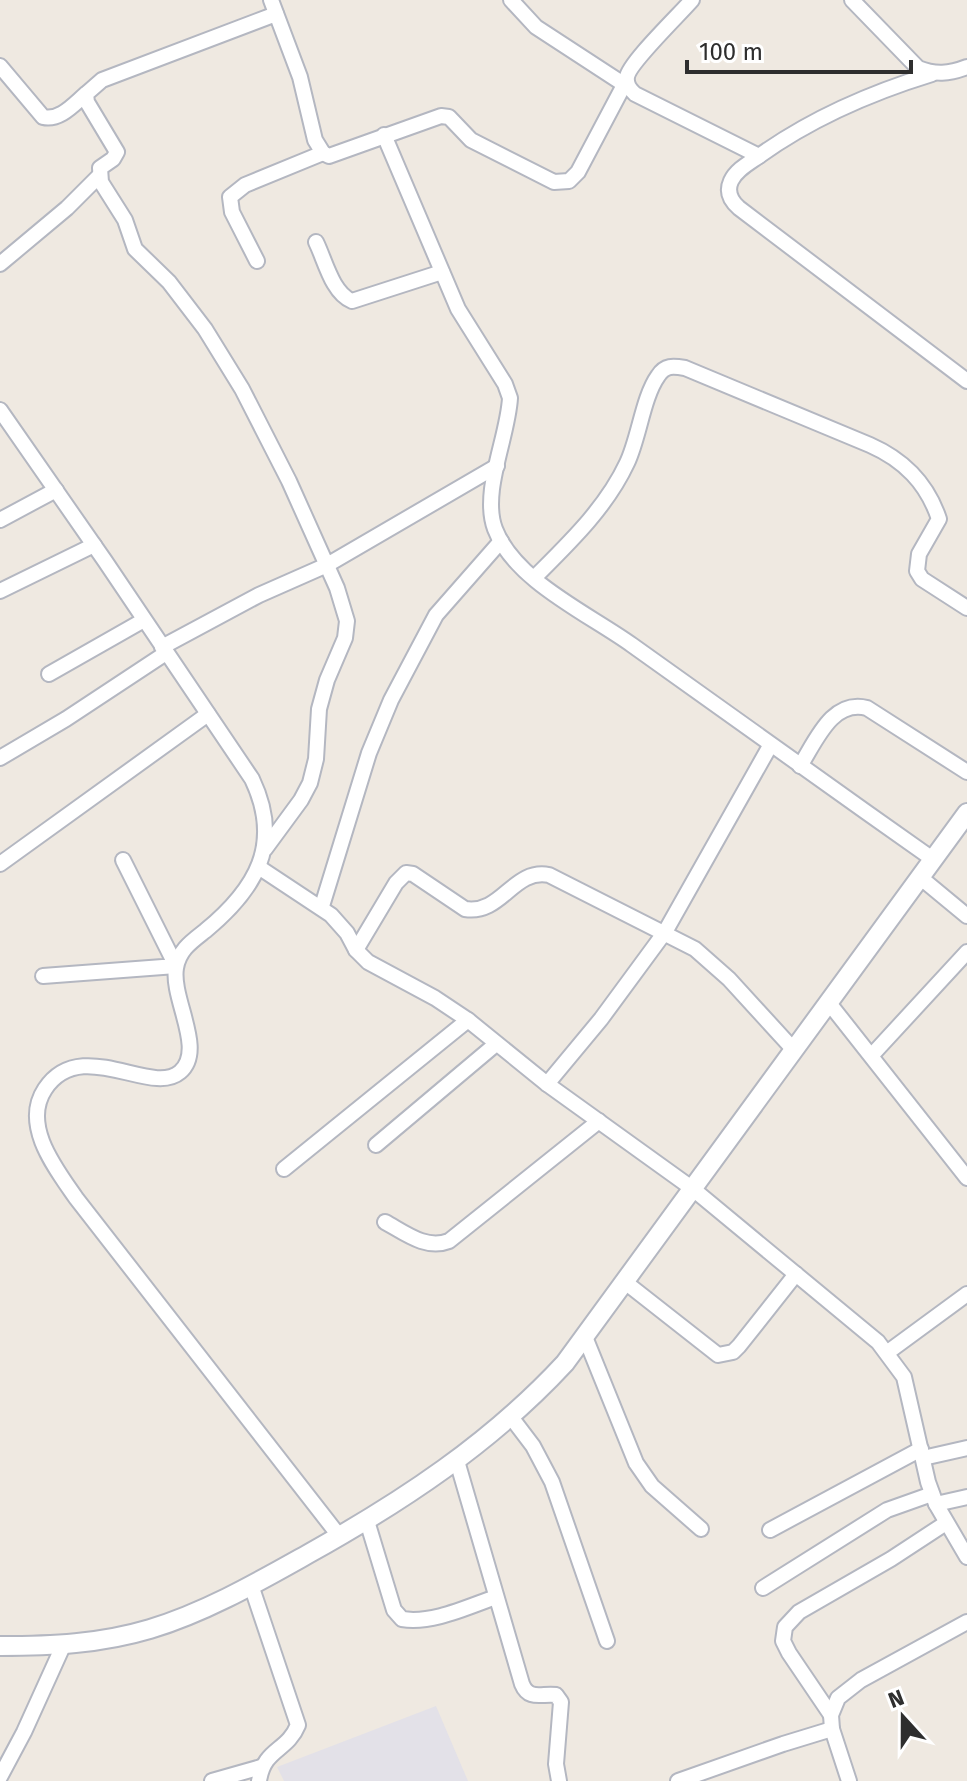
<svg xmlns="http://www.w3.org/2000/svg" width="967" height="1781" viewBox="0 0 967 1781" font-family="'Fira Sans',sans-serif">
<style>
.industrial{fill:#e3e1e8}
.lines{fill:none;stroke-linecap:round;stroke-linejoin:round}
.minor-casing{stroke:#b4b7c1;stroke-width:18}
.tertiary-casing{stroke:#b4b7c1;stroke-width:22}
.minor{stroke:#fff;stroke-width:14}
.tertiary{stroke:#fff;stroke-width:18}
</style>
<rect width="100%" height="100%" fill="#efe9e1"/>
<!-- industrial -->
<polygon class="industrial" points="436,1706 468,1781 284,1781 277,1767"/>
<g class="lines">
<!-- minor casing -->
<g class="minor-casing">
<g id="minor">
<polyline points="271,0 300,77 315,140 323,153 329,156 441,116 449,117 471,140 554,182 569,181 578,172 624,85"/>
<polyline points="511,0 536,27 628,87"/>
<path d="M692,0c-12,14 -63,63 -65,77 -1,8 3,12 8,17l124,62"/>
<path d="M852,0l66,68c17,7 31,6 49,-1"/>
<path d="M0,66l43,51c17,4 31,-13 43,-23"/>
<path d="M932,74c-62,19 -120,44 -173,82 -10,7 -23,14 -28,25 -5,11 0,20 8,27l228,173"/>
<path d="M384,135l74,174 47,75 5,14c-2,39 -29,94 -15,131 20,52 94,85 137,116 101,72 201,144 302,215"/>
<path d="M316,242c9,18 16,51 36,59l90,-29"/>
<polyline points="257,261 232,212 230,197 245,185 323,153"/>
<polyline points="0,264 67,208 99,176"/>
<path d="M0,410l105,151 147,218c31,65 4,110 -47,152 -14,11 -26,19 -29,37 -5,31 30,82 4,104 -29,25 -99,-37 -135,17 -24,36 11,80 31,109l264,339"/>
<polyline points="0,520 56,490"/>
<path d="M534,578c35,-35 72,-70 93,-115 12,-25 16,-66 31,-87 7,-11 15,-10 27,-8l185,77c34,15 57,38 69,74l-20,35 -2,17 5,8 45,29"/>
<polyline points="0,591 94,545"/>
<polyline points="162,647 259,595 327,565 497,466"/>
<polyline points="49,674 144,620"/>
<polyline points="0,758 66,719 166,653"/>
<path d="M800,766c16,-25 32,-67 67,-58l100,64"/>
<polyline points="265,849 301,800 310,783 316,759 319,709 327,680 345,638 347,621 337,588 289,481 242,389 205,329 169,282 135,249 125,220 101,182 100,168 113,159 117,152 87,102 86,94 102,80 276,14"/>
<polyline points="0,864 208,714"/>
<polyline points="260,868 331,915 347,933 356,950 368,962 435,998 468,1020 547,1084 693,1189 878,1342 904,1377 928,1482 936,1504 967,1557"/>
<polyline points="921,878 967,916"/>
<polyline points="322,906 369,753 391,700 436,615 501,541"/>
<path d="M356,950l40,-67 10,-10 7,1 52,35c37,6 48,-41 84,-34l146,74 34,30 64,70"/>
<polyline points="43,976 176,966 123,860"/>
<polyline points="829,1003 967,1178"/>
<polyline points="872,1055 967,952"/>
<polyline points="547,1084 601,1019 665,932 770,746"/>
<polyline points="376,1145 496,1044"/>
<polyline points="284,1169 468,1020"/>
<path d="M385,1222c20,11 41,28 64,19l150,-120"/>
<polyline points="625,1282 718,1355 733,1352 739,1346 796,1274"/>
<polyline points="585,1337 636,1463 652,1486 701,1529"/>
<polyline points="888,1352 967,1294"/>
<polyline points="511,1417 533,1446 552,1482 607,1641"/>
<polyline points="923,1458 967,1448"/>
<path d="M457,1461l65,223c7,17 20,9 34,11l5,7 -5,62 3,17"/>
<polyline points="936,1504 967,1497"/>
<path d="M367,1521l27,89 8,9c30,5 65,-12 94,-22"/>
<polyline points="770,1530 921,1449"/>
<path d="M251,1585l47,140c-11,27 -34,23 -39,56"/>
<polyline points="763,1588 887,1510 932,1494"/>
<polyline points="831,1715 789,1653 783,1641 785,1627 799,1612 891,1559 946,1523"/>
<polyline points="0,1777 24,1732 63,1646"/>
<polyline points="212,1781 261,1767"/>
<polyline points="678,1781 783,1744 832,1729"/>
<polyline points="849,1781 832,1729 831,1715 838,1698 861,1680 967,1622"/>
</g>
</g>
<!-- tertiary casing -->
<g class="tertiary-casing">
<path id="tertiary" d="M0,1646c51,0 100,-2 150,-17 56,-17 108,-47 158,-75 95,-53 183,-111 257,-191l402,-550"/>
</g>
<!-- minor -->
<use href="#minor" class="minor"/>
<!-- tertiary -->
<use href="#tertiary" class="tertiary"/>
</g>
<!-- north arrow -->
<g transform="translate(903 1717) rotate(339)" stroke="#ffffff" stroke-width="6" paint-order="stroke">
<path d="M0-6L14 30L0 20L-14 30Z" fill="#2e2e2e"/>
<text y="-12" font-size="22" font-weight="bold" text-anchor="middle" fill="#2e2e2e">N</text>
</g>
<!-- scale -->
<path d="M687 60v12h224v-12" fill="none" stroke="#2e2e2e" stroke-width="4"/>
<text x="699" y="60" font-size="24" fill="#2e2e2e" stroke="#ffffff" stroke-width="6" paint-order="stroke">100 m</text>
</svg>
